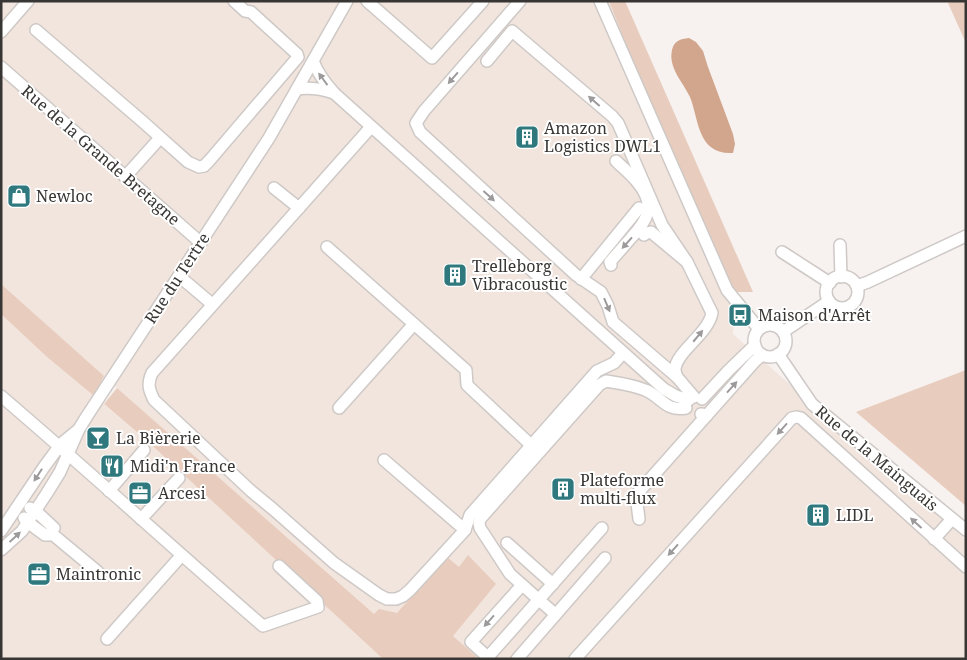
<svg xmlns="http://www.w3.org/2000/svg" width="967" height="660" viewBox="0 0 967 660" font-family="'Noto Serif',serif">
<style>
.built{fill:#f2e5de}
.green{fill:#e8ccbd}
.water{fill:#d1a68d}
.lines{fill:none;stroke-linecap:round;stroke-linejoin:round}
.minor-casing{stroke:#cec9c6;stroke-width:14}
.minor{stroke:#fff;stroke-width:11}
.oneway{fill:#9c9a9a}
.labels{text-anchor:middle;stroke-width:4;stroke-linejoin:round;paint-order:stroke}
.poi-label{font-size:16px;fill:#383635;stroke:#fff;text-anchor:start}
.street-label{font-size:16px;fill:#383635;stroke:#fff}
</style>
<rect width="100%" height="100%" fill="#f7f2ef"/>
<!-- built -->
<g class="built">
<polygon points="1,1 609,1 660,132 695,208 735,292 733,334 966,540 966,659 479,659 453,636 374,615 117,388 1,284"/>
<polygon points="1,314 47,357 144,438 383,659 1,659"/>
</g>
<!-- green -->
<g class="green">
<polygon points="609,1 625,1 753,292 735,292 695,208 660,132"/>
<polygon points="953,1 966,1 966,43 948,3"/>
<polygon points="1,284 104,376 94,396 47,357 1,314"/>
<polygon points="966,370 966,506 856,412"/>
<polygon points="117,388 374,614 379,609 397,613 447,557 459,567 468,555 496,584 453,636 479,659 383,659 144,438 104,404"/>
</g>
<!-- water -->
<path class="water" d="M689,38l7,4 7,9 5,16 25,67 2,10 -2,9c-36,2 -34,-34 -43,-56 -7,-15 -22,-29 -18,-47 2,-9 8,-11 17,-12z"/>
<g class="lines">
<!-- minor casing -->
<g class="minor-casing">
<g id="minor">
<polyline points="367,1 432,58 483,1"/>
<polyline points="520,1 424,111 416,123 420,132 576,275 601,292 608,306 613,322 677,377 694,397"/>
<polyline points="600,1 727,290 759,329"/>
<polyline points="36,30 142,121 188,162 199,167 204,166 209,161 298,57 297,54 251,12 245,11 234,1"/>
<polyline points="1,32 28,1"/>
<polyline points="487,61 512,31 612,116 618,123 662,225 687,262"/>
<polyline points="1,67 201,243"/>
<path d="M297,89c14,-2 25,0 37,4 -9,-10 -16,-19 -21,-32"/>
<polyline points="334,93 664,389 676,396 689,400"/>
<path d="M371,127l-219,246c-5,11 -3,17 2,27l97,91 23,19 60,53 45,32 8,4h9l7,-3 7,-6 55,-60 5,-15 127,-144 17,-8 9,-10"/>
<polyline points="125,177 160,138"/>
<polyline points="274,188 299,208"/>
<path d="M644,235l3,-2 4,-1 36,30 25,51c-4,21 -35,38 -37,56 0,3 1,5 2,8"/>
<polyline points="840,245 841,277"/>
<polyline points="327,247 466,370 467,385 531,445"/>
<polyline points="782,252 830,283"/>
<path d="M611,265l-1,-3c7,-8 14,-16 21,-24 17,-18 25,-33 7,-55 -6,-8 -15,-15 -22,-22"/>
<polyline points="179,276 212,304"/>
<circle cx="842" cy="292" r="16"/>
<polyline points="581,279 639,208"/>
<polyline points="857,286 868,282 966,236"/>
<circle cx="770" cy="341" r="16"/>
<polyline points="783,332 829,301"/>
<polyline points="778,354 812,404 966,530"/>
<path d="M1,396c89,76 174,154 262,230l55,-19 -1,-6 -38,-35"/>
<polyline points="702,399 729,370 755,345"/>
<polyline points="339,408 414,324"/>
<polyline points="701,414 707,415 755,361 762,355"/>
<polyline points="384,460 465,530"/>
<polyline points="109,491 144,450"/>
<polyline points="30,508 40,515 54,528 51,533"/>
<polyline points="24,518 26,521 45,535 49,535 51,533"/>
<polyline points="141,519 179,478"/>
<polyline points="639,519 636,495 707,415"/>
<polyline points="1,531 44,467 61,444 78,430"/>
<polyline points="51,533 98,572"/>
<polyline points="934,539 952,519"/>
<polyline points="507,543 553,584"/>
<polyline points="1,550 22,531 47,493 60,472 79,429 87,416 269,138 347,1"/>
<path d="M555,614l-45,-40 -30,-46 -1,-5 1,-4 119,-134 7,-4c13,2 27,4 39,9 16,6 20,22 41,18"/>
<polyline points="107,639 181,556"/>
<polyline points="488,657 602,528"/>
<polyline points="490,659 471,642 522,585"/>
<polyline points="517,659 605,558"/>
<polyline points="575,659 792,418 797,417 801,418 966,567"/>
</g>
</g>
<!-- minor -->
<use href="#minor" class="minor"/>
</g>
<!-- one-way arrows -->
<defs><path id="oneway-solid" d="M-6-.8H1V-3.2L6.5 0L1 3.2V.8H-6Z" transform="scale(1.25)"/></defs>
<g class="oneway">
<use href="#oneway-solid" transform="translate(453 78) rotate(131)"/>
<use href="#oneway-solid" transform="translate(323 79) rotate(-126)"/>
<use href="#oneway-solid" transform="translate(594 101) rotate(-139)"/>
<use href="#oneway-solid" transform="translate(489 196) rotate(42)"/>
<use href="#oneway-solid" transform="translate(627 243) rotate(132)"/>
<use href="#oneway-solid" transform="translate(607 305) rotate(67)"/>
<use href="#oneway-solid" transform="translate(698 336) rotate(-50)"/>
<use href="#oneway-solid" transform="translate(732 387) rotate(-48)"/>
<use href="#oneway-solid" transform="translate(782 429) rotate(132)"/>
<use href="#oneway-solid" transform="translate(38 475) rotate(123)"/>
<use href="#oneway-solid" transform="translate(916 523) rotate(-138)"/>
<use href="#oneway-solid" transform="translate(15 537) rotate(-43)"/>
<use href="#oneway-solid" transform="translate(673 550) rotate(132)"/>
<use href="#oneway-solid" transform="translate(489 621) rotate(132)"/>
</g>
<!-- icons -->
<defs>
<g id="building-square" transform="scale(1.25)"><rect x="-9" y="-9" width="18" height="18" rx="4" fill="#2f787d" stroke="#fff"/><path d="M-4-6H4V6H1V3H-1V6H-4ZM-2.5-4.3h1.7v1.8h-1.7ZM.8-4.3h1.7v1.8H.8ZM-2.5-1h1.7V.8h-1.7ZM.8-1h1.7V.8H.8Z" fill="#fff"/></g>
<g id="shop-square" transform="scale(1.25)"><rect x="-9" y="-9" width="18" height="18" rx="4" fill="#2f787d" stroke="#fff"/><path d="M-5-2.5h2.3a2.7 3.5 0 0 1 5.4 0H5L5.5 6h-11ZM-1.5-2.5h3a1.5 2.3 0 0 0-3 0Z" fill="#fff"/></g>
<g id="bus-square" transform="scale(1.25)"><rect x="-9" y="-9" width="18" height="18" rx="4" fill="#2f787d" stroke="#fff"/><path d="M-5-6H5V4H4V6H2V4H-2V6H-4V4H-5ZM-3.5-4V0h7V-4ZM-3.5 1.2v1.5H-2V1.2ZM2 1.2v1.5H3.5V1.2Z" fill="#fff"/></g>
<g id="bar-square" transform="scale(1.25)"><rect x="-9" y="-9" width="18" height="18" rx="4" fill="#2f787d" stroke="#fff"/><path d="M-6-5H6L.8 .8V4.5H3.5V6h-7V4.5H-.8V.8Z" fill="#fff"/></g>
<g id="restaurant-square" transform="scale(1.25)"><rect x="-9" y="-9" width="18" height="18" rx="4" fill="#2f787d" stroke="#fff"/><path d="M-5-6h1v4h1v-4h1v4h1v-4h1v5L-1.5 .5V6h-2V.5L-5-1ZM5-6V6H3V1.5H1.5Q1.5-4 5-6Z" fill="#fff"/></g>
<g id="office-square" transform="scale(1.25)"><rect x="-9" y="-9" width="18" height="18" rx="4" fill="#2f787d" stroke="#fff"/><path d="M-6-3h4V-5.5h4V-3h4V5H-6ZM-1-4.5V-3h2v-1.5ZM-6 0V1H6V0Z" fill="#fff"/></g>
</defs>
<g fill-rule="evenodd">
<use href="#building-square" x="527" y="137"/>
<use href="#shop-square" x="19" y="196"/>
<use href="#building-square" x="455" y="275"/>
<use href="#bus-square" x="740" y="315"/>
<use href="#bar-square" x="98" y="438"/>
<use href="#restaurant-square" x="112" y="466"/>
<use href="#building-square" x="563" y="489"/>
<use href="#office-square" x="140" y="493"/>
<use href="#building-square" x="818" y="515"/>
<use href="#office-square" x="39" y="574"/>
</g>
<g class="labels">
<!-- poi labels -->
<g class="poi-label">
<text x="544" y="134">Amazon<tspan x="544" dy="18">Logistics DWL1</tspan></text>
<text x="36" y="202">Newloc</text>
<text x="472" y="272">Trelleborg<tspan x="472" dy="18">Vibracoustic</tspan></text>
<text x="758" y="321">Maison d'Arrêt</text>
<text x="116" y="444">La Bièrerie</text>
<text x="130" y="472">Midi'n France</text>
<text x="580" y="486">Plateforme<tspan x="580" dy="18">multi-flux</tspan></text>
<text x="158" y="499">Arcesi</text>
<text x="836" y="521">LIDL</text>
<text x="56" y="580">Maintronic</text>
</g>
<!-- street labels -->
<g class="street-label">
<text transform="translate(101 155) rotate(41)" y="6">Rue de la Grande Bretagne</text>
<text transform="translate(177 278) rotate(-57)" y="6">Rue du Tertre</text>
<text transform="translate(877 458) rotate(40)" y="6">Rue de la Mainguais</text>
</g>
</g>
<!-- border -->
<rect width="967" height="660" fill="none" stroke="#383635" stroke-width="5"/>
</svg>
